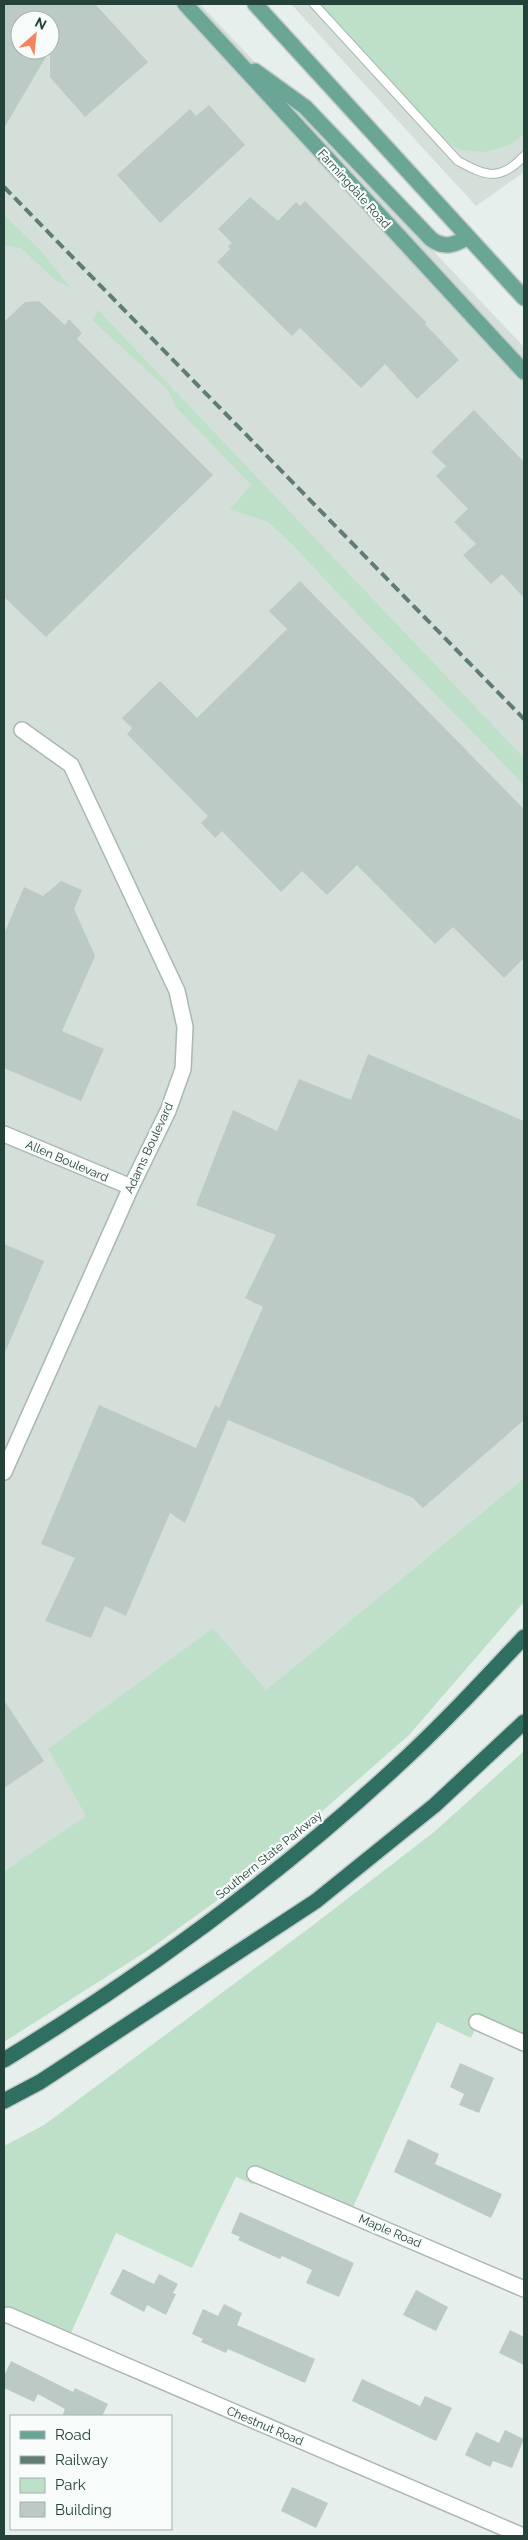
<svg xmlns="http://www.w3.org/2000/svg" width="528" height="2540" viewBox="0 0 528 2540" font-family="Raleway,sans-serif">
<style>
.built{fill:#d4dfda;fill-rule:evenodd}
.green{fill:#bfe0c8}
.building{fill:#bbcac4}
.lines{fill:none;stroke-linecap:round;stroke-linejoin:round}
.lane-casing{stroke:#a8b8b2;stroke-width:10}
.street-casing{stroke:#a8b8b2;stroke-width:18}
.primary-casing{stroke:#c2cac8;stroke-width:18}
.highway-casing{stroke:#c2cac8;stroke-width:18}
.lane{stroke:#fff;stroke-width:8}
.street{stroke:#fff;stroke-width:15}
.primary{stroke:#6aa596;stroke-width:15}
.highway{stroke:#2f6f62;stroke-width:15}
.rail{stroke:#5f7d75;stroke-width:4;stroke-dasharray:10 5;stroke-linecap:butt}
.labels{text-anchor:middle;stroke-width:4.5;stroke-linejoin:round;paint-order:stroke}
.street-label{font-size:12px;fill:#24423a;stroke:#f7fbf9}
</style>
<rect width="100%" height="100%" fill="#e6efeb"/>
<!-- built -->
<g class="built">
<path d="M4,4h196l324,343v1131l-259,213 -52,-63 -164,121 38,67 -83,55zM20,20h30v30h-30z"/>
<polygon points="291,4 524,4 524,172 476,206"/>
</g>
<!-- green -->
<g class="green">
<polygon points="320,4 524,4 524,133 512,144 486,152 459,150 440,136"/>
<polygon points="4,215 41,251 71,288 54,279 21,248 4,245"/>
<polygon points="98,310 524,758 524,785 363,620 290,542 268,522 230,509 251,485 175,406 168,390 92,320"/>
<polygon points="524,1478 524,1602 409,1735 237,1886 150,1949 4,2042 4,1871 86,1816 48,1749 213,1628 266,1690"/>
<polygon points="524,1751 524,2037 479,2020 471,2038 437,2022 350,2214 257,2175 253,2184 236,2177 192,2268 116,2233 71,2333 8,2308 4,2319 4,2146 44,2125 308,1929 434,1832"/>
</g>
<!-- building -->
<g class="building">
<polygon points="4,4 95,4 148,62 85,117 50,77 50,20 20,20 20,50 50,50 4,128"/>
<polygon points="209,105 245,145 160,223 117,175 190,109 196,116"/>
<polygon points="250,197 278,221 296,202 300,206 305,201 426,322 425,324 459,360 417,399 385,364 361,388 300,328 292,336 217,262 230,249 228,246 232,243 218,229"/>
<polygon points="39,301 65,325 69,319 82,333 77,339 213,475 46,637 4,597 4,322 25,302"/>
<polygon points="474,410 524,462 524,598 502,574 491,584 463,555 476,544 454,522 468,509 436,476 446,466 431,452"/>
<polygon points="300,581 524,809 524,958 504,978 453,927 435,944 357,865 327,895 302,871 281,892 222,831 215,838 201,823 208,816 127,734 132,728 122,718 160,681 197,718 287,629 269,611"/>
<polygon points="61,881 82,890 74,909 95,956 62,1031 104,1049 81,1101 4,1068 4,934 24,887 43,896"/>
<polygon points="368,1054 524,1121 524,1420 423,1508 413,1498 228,1420 185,1523 170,1513 126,1616 105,1606 91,1638 45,1621 75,1558 41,1544 99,1405 196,1448 215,1405 219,1408 263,1307 245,1298 276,1235 196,1205 233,1110 277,1131 299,1079 351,1100"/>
<polygon points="4,1244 44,1261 4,1355"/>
<polygon points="4,1700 44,1761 4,1788"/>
<polygon points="460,2063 494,2078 479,2113 459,2105 464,2094 450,2087"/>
<polygon points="408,2139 439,2154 435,2164 502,2194 491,2218 394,2172"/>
<polygon points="240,2212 354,2263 339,2297 306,2283 312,2270 282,2256 280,2259 238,2240 240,2237 231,2233"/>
<polygon points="123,2269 154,2284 159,2274 178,2284 173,2293 176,2294 166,2315 147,2305 144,2312 110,2294"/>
<polygon points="416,2290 448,2307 436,2331 403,2315"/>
<polygon points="224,2304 242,2313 237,2325 315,2359 305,2383 228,2349 226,2353 201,2342 203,2339 192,2334 203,2309 218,2316"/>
<polygon points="510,2330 524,2337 524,2365 499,2353"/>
<polygon points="11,2361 73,2392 75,2388 108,2404 102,2416 62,2416 65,2409 38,2394 34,2402 4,2388 4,2376"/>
<polygon points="362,2379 420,2406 425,2396 452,2408 436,2441 352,2401"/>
<polygon points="505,2430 524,2439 512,2468 493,2461 490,2467 465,2455 476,2432 499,2443"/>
<polygon points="292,2487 328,2503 316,2528 281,2511"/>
</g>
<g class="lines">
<!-- lane casing -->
<g class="lane-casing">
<path id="lane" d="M314,4l144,157c28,15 42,21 66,-5"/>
</g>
<!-- street casing -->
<g class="street-casing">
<g id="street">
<polyline points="4,1134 131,1187"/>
<polyline points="4,1472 131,1187 168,1111 183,1069 185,1027 177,991 71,765 22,730"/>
<polyline points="477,2022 524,2043"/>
<polyline points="255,2174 524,2289"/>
<polyline points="8,2315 523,2536"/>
</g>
</g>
<!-- primary casing -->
<g class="primary-casing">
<g id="primary">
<polyline points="185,4 524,372"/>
<polyline points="255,4 524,298"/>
<path d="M255,71l50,36 126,132c13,10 24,6 37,-2"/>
</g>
</g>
<!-- highway casing -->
<g class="highway-casing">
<g id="highway">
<path d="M4,2060c139,-85 271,-181 390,-291 46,-42 88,-87 130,-132"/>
<polyline points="4,2101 40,2082 316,1901 435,1805 524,1722"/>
</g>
</g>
<!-- lane -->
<use href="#lane" class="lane"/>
<!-- street -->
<use href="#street" class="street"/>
<!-- primary -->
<use href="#primary" class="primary"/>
<!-- highway -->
<use href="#highway" class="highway"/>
<!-- rail -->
<polyline class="rail" points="4,187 524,719"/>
</g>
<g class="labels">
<!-- street labels -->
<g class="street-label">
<text transform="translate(354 189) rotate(48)" y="4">Farmingdale Road</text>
<text transform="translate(149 1148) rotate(-65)" y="4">Adams Boulevard</text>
<text transform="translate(67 1161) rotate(23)" y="4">Allen Boulevard</text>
<text transform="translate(269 1855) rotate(-39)" y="4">Southern State Parkway</text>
<text transform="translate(390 2231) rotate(23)" y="4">Maple Road</text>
<text transform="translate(265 2426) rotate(23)" y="4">Chestnut Road</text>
</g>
</g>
<!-- border -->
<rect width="528" height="2540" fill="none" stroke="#24423a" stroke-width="10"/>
<!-- legend -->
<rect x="10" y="2415" width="162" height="115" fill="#f7fbf9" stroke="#a3b1ad"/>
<rect x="20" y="2431" width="25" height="8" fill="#6aa596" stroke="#a3b1ad"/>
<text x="55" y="2440" font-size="15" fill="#24423a">Road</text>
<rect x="20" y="2456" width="25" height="8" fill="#5f7d75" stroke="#a3b1ad"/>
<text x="55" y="2465" font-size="15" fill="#24423a">Railway</text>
<rect x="20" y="2478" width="25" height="15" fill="#bfe0c8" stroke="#a3b1ad"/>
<text x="55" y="2490" font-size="15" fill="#24423a">Park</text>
<rect x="20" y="2502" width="25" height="15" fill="#bbcac4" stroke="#a3b1ad"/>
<text x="55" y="2515" font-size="15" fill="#24423a">Building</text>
<!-- north arrow -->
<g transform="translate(35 35) rotate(27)"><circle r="24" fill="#f7fbf9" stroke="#a3b1ad"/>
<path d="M0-4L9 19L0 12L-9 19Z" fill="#f4845f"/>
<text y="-8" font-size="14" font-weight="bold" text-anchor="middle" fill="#24423a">N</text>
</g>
</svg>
